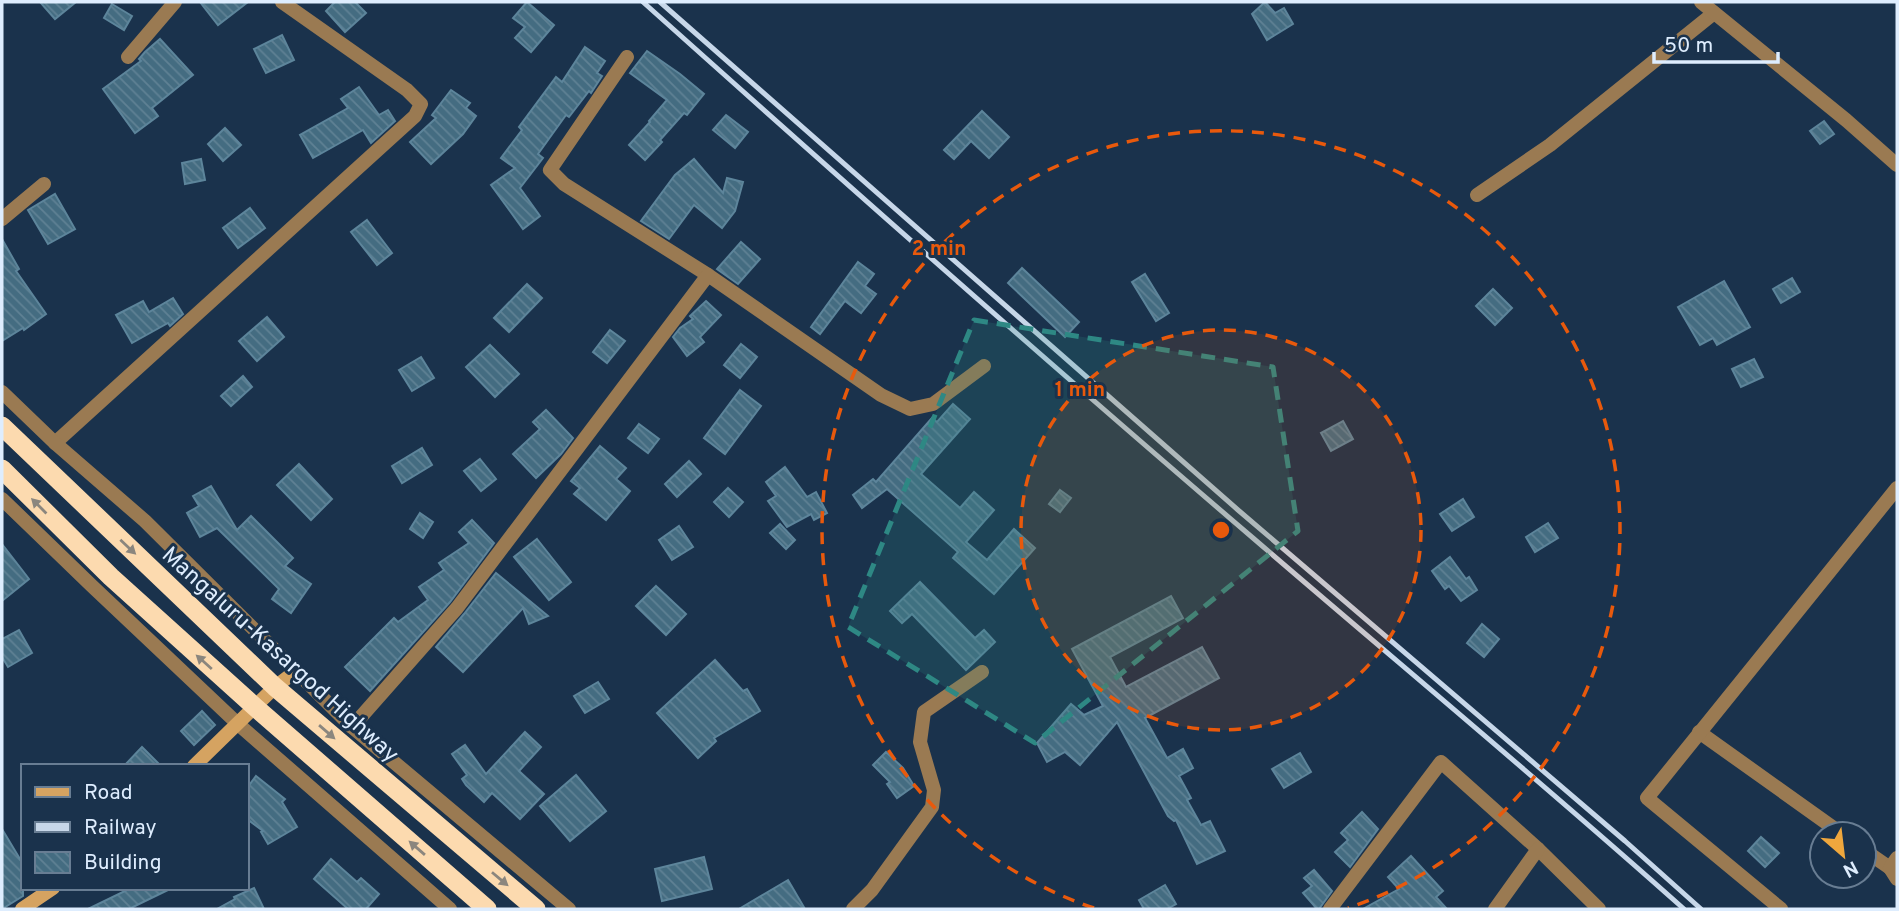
<svg xmlns="http://www.w3.org/2000/svg" width="1899" height="911" viewBox="0 0 1899 911" font-family="Overpass,sans-serif">
<style>
.building{fill:url(#building-back-hatch);stroke:#5d859b;stroke-width:2}
.lines{fill:none;stroke-linecap:round;stroke-linejoin:round}
.minor{stroke:#9a7a52;stroke-width:14}
.tertiary{stroke:#9a7a52;stroke-width:14}
.secondary{stroke:#d5a361;stroke-width:14}
.trunk{stroke:#fcdaaf;stroke-width:19}
.rail{stroke:#c7d7e9;stroke-width:5}
.oneway{fill:#8b867e}
.marked{fill:#2e8884;fill-opacity:0.2;stroke:#2e8884;stroke-width:5;stroke-dasharray:14 9;stroke-linejoin:round}
.ring{fill:none;stroke:#e8590c;stroke-width:3.5;stroke-dasharray:12 9}
.labels{text-anchor:middle;stroke-width:6;stroke-linejoin:round;paint-order:stroke}
.street-label{font-size:23px;fill:#deedfe;stroke:#1a324c}
.centre{fill:#e8590c;stroke:#1a324c;stroke-width:3.5}
.ring-label{font-size:21px;text-anchor:middle;font-weight:bold;fill:#e8590c;stroke:#1a324c;stroke-width:6;stroke-linejoin:round;paint-order:stroke}
</style>
<defs>
<pattern id="building-back-hatch" width="6" height="6" patternUnits="userSpaceOnUse" patternTransform="scale(1.75)"><rect width="6" height="6" fill="#446c81"/><path d="M-1 5l2 2M0 0l6 6M5-1l2 2" fill="none" stroke="#5f8194"/></pattern>
</defs>
<rect width="100%" height="100%" fill="#1a324c"/>
<!-- building -->
<g class="building">
<polygon points="40,2 76,2 55,19"/>
<polygon points="200,2 248,2 218,25"/>
<polygon points="335,2 355,2 366,13 345,32 326,11"/>
<polygon points="527,2 554,25 531,52 515,38 525,27 513,18"/>
<polygon points="1265,2 1275,13 1284,8 1293,24 1267,40 1252,14"/>
<polygon points="112,4 132,16 124,30 104,18"/>
<polygon points="282,35 294,60 266,73 254,49"/>
<polygon points="160,39 193,75 152,108 158,116 135,133 103,89 141,61 139,59 145,52"/>
<polygon points="585,47 605,61 597,73 602,76 591,93 589,91 569,117 566,115 538,154 543,158 520,188 540,216 523,229 491,185 515,168 501,158 522,130 519,127 556,77 562,82"/>
<polygon points="647,51 680,74 704,94 687,115 684,113 660,140 662,142 645,160 629,145 650,122 649,121 667,100 630,73"/>
<polygon points="359,87 379,115 388,110 395,121 371,143 363,130 313,158 300,135 348,108 341,99"/>
<polygon points="451,90 470,103 466,108 476,116 463,134 431,164 410,142 436,118 432,115"/>
<polygon points="982,111 1009,137 989,158 971,141 954,159 944,150"/>
<polygon points="726,115 748,132 735,148 713,130"/>
<polygon points="1824,121 1834,134 1820,144 1810,131"/>
<polygon points="225,128 241,145 223,161 208,144"/>
<polygon points="201,159 205,180 185,184 182,163"/>
<polygon points="694,159 723,193 727,178 743,182 735,211 722,228 694,205 669,239 641,221 675,175"/>
<polygon points="55,194 75,229 48,244 28,210"/>
<polygon points="250,208 265,228 238,248 223,228"/>
<polygon points="367,220 392,253 377,265 351,232"/>
<polygon points="2,239 19,269 16,271 46,314 24,330 23,328 2,341"/>
<polygon points="741,242 760,259 738,284 717,269"/>
<polygon points="858,262 874,274 865,286 876,294 861,313 845,301 820,334 811,327"/>
<polygon points="1022,268 1079,322 1065,337 1008,283"/>
<polygon points="1145,274 1169,313 1156,321 1132,282"/>
<polygon points="1792,278 1800,292 1781,303 1773,289"/>
<polygon points="1724,281 1750,327 1717,345 1713,338 1700,345 1678,307"/>
<polygon points="527,284 542,298 509,332 494,318"/>
<polygon points="1493,289 1512,308 1495,325 1476,306"/>
<polygon points="173,298 183,314 170,326 168,323 132,343 116,315 143,301 149,312"/>
<polygon points="706,301 721,315 700,337 704,342 687,356 673,337 680,328 693,319 690,316"/>
<polygon points="267,317 284,337 257,361 239,341"/>
<polygon points="610,330 625,341 607,363 593,352"/>
<polygon points="741,344 757,357 740,378 724,365"/>
<polygon points="490,345 519,374 495,397 466,367"/>
<polygon points="421,357 434,378 412,391 399,370"/>
<polygon points="1754,359 1763,377 1741,387 1732,369"/>
<polygon points="243,376 252,387 231,406 221,396"/>
<polygon points="740,390 761,406 725,454 704,438"/>
<polygon points="953,404 970,419 921,474 960,508 974,492 994,510 966,542 987,560 1014,529 1035,548 994,594 953,558 958,552 887,489 862,508 853,495 873,479 876,482 932,418 937,422"/>
<polygon points="546,410 573,438 561,454 536,478 513,454 540,429 533,422"/>
<polygon points="1343,421 1353,439 1331,451 1321,433"/>
<polygon points="639,424 659,439 648,453 628,438"/>
<polygon points="600,446 626,468 616,479 630,491 606,520 574,494 580,488 571,481"/>
<polygon points="422,448 432,465 402,483 392,466"/>
<polygon points="480,459 496,479 481,491 464,471"/>
<polygon points="689,461 701,474 677,497 665,484"/>
<polygon points="299,464 332,499 311,520 277,485"/>
<polygon points="785,467 807,497 816,492 827,513 814,520 811,514 787,527 768,501 776,496 766,482"/>
<polygon points="211,486 237,530 251,516 293,558 285,566 311,584 291,613 272,599 279,589 217,528 200,537 187,513 199,506 193,496"/>
<polygon points="728,488 743,502 729,517 714,502"/>
<polygon points="1060,490 1071,498 1060,512 1049,504"/>
<polygon points="1463,499 1474,517 1452,531 1440,514"/>
<polygon points="420,513 433,522 423,538 410,529"/>
<polygon points="472,520 494,543 450,602 370,691 345,667 394,618 398,622 428,600 419,587 444,570 439,563 469,543 459,532"/>
<polygon points="1548,523 1558,538 1535,552 1526,537"/>
<polygon points="780,524 795,540 786,549 770,533"/>
<polygon points="679,526 693,547 672,560 659,540"/>
<polygon points="537,539 571,582 549,600 514,557"/>
<polygon points="2,544 29,579 2,601"/>
<polygon points="1450,557 1466,579 1469,577 1477,590 1461,601 1449,586 1445,589 1432,571"/>
<polygon points="496,573 548,616 529,624 523,608 463,672 436,647 464,614"/>
<polygon points="920,582 975,638 984,630 995,642 966,670 912,614 902,623 890,611"/>
<polygon points="656,586 686,614 666,635 636,606"/>
<polygon points="1171,596 1183,618 1110,657 1126,687 1202,647 1219,678 1145,718 1167,758 1183,749 1193,768 1179,776 1191,798 1187,800 1201,825 1210,821 1225,851 1197,864 1176,820 1174,821 1168,816 1117,722 1080,765 1065,752 1047,762 1037,743 1071,704 1084,715 1103,706 1072,649"/>
<polygon points="1482,624 1499,639 1484,657 1467,643"/>
<polygon points="19,630 32,653 8,667 2,657 2,639"/>
<polygon points="715,660 743,691 747,689 760,711 714,738 716,741 698,758 657,713"/>
<polygon points="598,682 609,699 585,713 574,696"/>
<polygon points="202,711 215,725 194,745 181,731"/>
<polygon points="525,732 541,747 519,771 544,794 520,819 492,793 484,802 466,785 462,779 467,775 452,754 465,745 486,774"/>
<polygon points="142,747 161,766 124,766"/>
<polygon points="886,752 903,768 914,786 897,798 887,784 890,782 873,765"/>
<polygon points="1300,753 1311,772 1284,788 1272,769"/>
<polygon points="576,775 606,811 570,841 540,806"/>
<polygon points="256,776 285,799 282,802 297,827 268,844 261,832 263,831 247,819 247,788"/>
<polygon points="1362,812 1378,829 1350,867 1335,852 1348,840 1341,833"/>
<polygon points="2,829 23,864 23,896 2,909"/>
<polygon points="1761,837 1779,853 1765,867 1748,851"/>
<polygon points="1411,856 1443,891 1436,897 1447,909 1363,909 1399,889 1388,877"/>
<polygon points="704,857 712,889 662,901 655,869"/>
<polygon points="331,859 357,882 361,878 379,894 366,909 348,909 314,879"/>
<polygon points="1314,870 1332,891 1319,909 1317,909 1303,893 1312,886 1304,878"/>
<polygon points="788,880 805,909 739,909"/>
<polygon points="1165,885 1176,904 1167,909 1144,909 1139,900"/>
<polygon points="131,888 172,888 129,909 88,909"/>
<polygon points="254,888 264,909 217,909 235,899 234,897"/>
</g>
<g class="lines">
<!-- minor -->
<g class="minor">
<polyline points="128,57 175,2"/>
<polyline points="627,57 550,170 564,184 708,275 881,395 910,409 933,404 984,366"/>
<polyline points="1477,195 1550,145 1714,13"/>
<polyline points="2,219 44,184"/>
<polyline points="55,443 415,116 421,104 407,90 282,2"/>
<polyline points="352,727 457,608 708,275"/>
<polyline points="1699,732 1842,834"/>
<polyline points="1864,850 1890,868"/>
<polyline points="1897,858 1890,868 1897,879"/>
<polyline points="853,909 872,890 932,807 934,790 920,742 924,712 982,672"/>
<polyline points="1330,909 1441,762 1538,849 1599,909"/>
<polyline points="1495,909 1538,849"/>
</g>
<!-- tertiary -->
<g class="tertiary">
<polyline points="1701,2 1846,120 1897,165"/>
<polyline points="2,392 55,443 145,521 352,727 569,909"/>
<polyline points="2,499 92,586 238,724 450,909"/>
<polyline points="1781,909 1647,798 1897,488"/>
</g>
<!-- secondary -->
<g class="secondary">
<polyline points="194,766 275,687 296,671"/>
<polyline points="22,909 53,888"/>
</g>
<!-- trunk -->
<g class="trunk">
<polyline points="2,426 275,687 536,909"/>
<polyline points="2,469 111,577 255,707 487,909"/>
</g>
<!-- rail -->
<g class="rail">
<path d="M643,2c202,181 404,360 610,536 144,124 290,245 431,371"/>
<polyline points="660,2 1238,510 1625,841 1701,909"/>
</g>
</g>
<!-- one-way arrows -->
<defs><path id="oneway-solid" d="M-6-.8H1V-3.2L6.5 0L1 3.2V.8H-6Z" transform="scale(1.75)"/></defs>
<g class="oneway">
<use href="#oneway-solid" transform="translate(39 506) rotate(-135)"/>
<use href="#oneway-solid" transform="translate(128 547) rotate(43)"/>
<use href="#oneway-solid" transform="translate(204 662) rotate(-138)"/>
<use href="#oneway-solid" transform="translate(327 732) rotate(41)"/>
<use href="#oneway-solid" transform="translate(417 848) rotate(-139)"/>
<use href="#oneway-solid" transform="translate(500 879) rotate(40)"/>
</g>
<!-- marked area -->
<path class="marked" d="M974,320l299,47 25,164 -263,212 -187,-116z"/>
<!-- distance rings -->
<circle cx="1221" cy="530" r="200" fill="#e8590c" fill-opacity=".12"/>
<g class="ring">
<circle cx="1221" cy="530" r="200"/>
<path d="M1094 908A399 399 0 1 1 1348 908"/>
</g>
<g class="labels">
<!-- street labels -->
<g class="street-label">
<text transform="translate(281 654) rotate(42)" y="8">Mangaluru-Kasargod Highway</text>
</g>
</g>
<circle cx="1221" cy="530" r="10" class="centre"/>
<g class="ring-label">
<text x="939" y="255">2 min</text>
<text x="1080" y="396">1 min</text>
</g>
<!-- border -->
<rect width="1899" height="911" fill="none" stroke="#deedfe" stroke-width="7"/>
<!-- legend -->
<rect x="21" y="764" width="228" height="126" fill="#1a324c" stroke="#687d93" stroke-width="2"/>
<rect x="35" y="787" width="35" height="10" fill="#d5a361" stroke="#687d93" stroke-width="2"/>
<text x="84" y="799" font-size="21" fill="#deedfe">Road</text>
<rect x="35" y="822" width="35" height="10" fill="#c7d7e9" stroke="#687d93" stroke-width="2"/>
<text x="84" y="834" font-size="21" fill="#deedfe">Railway</text>
<rect x="35" y="852" width="35" height="21" fill="url(#building-back-hatch)" stroke="#687d93" stroke-width="2"/>
<text x="84" y="869" font-size="21" fill="#deedfe">Building</text>
<!-- north arrow -->
<g transform="translate(1843 855) rotate(152)"><circle r="33" fill="#1a324c" stroke="#687d93" stroke-width="2"/>
<path d="M0-5L12 26L0 18L-12 26Z" fill="#efa73d"/>
<text y="-10" font-size="19" font-weight="bold" text-anchor="middle" fill="#deedfe">N</text>
</g>
<!-- scale -->
<path d="M1654 52v10h124v-10" fill="none" stroke="#deedfe" stroke-width="3.5"/>
<text x="1664" y="52" font-size="21" fill="#deedfe" stroke="#1a324c" stroke-width="5" paint-order="stroke">50 m</text>
</svg>
